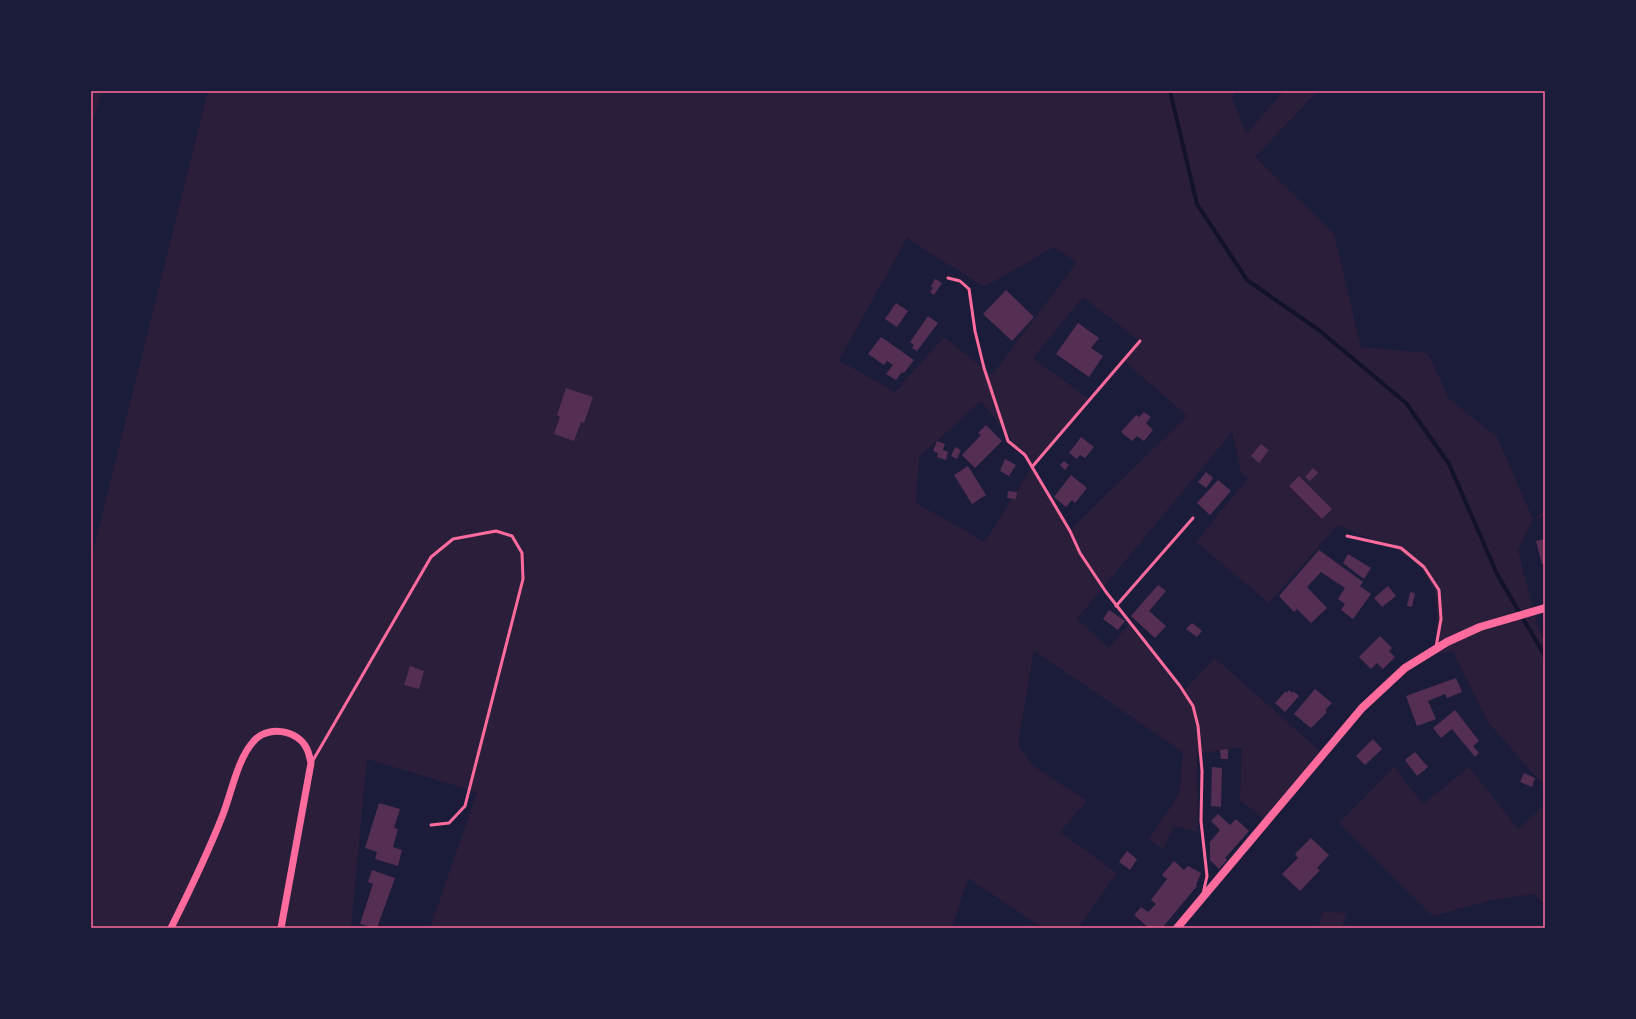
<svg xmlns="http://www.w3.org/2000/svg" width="1636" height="1019" viewBox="0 0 1636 1019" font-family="Quicksand,sans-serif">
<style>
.green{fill:#2a1e3b;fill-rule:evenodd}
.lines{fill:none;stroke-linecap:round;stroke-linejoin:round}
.stream{stroke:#12122b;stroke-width:4}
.building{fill:#542f53}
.service{stroke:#ff6b9d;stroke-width:3}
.tertiary{stroke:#ff6b9d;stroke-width:7}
.secondary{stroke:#ff6b9d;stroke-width:8}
.neatline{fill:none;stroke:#ff6b9d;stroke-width:1.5}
</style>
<rect width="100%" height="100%" fill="#1b1b3a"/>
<!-- green -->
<g class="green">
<polygon points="91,91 102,91 91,129"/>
<path d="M208,91h1029l-5,6 14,37 38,-43h34l-63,66 79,77 27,113 67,6 21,46 48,38 36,82 12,-8v6l-12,2 -15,31 19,74 8,16v147l-57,-65 -35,-70 -17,2 1,-38 -2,-24 -13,-23 -21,-17 -63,-27 -69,78 -73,-61 52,-64 -7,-5 -9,-41 -155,187 32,29 20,-24 53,68 33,-34 107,95 -56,68 -26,-21 2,-53 -45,7 1,78 -24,-6 -11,24 -14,-11 30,-44 4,-43 -149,-101 -16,93 15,22 54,35 -27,31 57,41 -39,55h-35l-75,-50 -16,50h-522l47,-136 -110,-33 -16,169h-260v-368zM907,238l77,49 70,-40 23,15 -85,113 -48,-38 -49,55 -56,-32zM1083,297l57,44 -16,20 63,55 -117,114 -38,-63 58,-67 -57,-42zM981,401l51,66 -47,75 -69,-39 3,-46z"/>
<polygon points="1394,767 1423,804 1469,767 1518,829 1545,805 1545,904 1534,894 1492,900 1433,916 1339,823"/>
<polygon points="1323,911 1347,913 1342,928 1318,928"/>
</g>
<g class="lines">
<!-- stream -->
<polyline class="stream" points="1170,91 1197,204 1247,280 1320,331 1406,403 1449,464 1497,574 1545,656"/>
</g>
<!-- building -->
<g class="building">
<polygon points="935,279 942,283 934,295 930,292 933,288 931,286"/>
<polygon points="1006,290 1034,317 1012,341 983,314"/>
<polygon points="896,303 908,311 897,327 885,319"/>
<polygon points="928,316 938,323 917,351 912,348 914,345 910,342"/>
<polygon points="1078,323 1099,338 1091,348 1103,356 1089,377 1056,354"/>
<polygon points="881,337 914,360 904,373 902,372 896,380 886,374 893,365 887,361 884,365 868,354"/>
<polygon points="566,388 593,397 584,423 581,422 574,441 554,434 560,417 557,415"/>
<polygon points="1144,412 1151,417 1146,423 1153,430 1144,441 1137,436 1132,441 1121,432 1136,415 1139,417"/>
<polygon points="986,425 1002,441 975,468 962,455 981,435 978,433"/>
<polygon points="1081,437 1094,447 1085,458 1080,455 1077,459 1069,453"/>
<polygon points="937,441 945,444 943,450 948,452 946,460 937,457 938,453 933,451"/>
<polygon points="1261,444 1269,450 1259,463 1251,456"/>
<polygon points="955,447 961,450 957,459 951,456"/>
<polygon points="1005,459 1016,465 1009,476 1000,471"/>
<polygon points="1064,461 1069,465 1065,470 1060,465"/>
<polygon points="968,466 986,495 972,504 954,475"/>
<polygon points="1313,468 1318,473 1310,481 1305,477"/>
<polygon points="1206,472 1213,478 1206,488 1198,482"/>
<polygon points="1071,475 1087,488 1075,503 1072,500 1066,507 1054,497"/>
<polygon points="1299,476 1332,509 1322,519 1289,486"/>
<polygon points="1218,480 1231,491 1210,515 1197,503"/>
<polygon points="1008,491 1017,492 1016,499 1007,498"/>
<polygon points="1545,539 1545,564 1542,564 1536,541"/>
<polygon points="1319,550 1363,582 1360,586 1371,594 1353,619 1341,610 1345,604 1338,599 1345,588 1321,572 1307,587 1327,608 1311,623 1297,609 1294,612 1279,596"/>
<polygon points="1348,554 1371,568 1364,579 1343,563"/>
<polygon points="1158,585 1166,591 1149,611 1166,626 1155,638 1131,616"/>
<polygon points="1388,586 1396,596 1382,607 1374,598"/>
<polygon points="1410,592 1415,593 1412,607 1407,606"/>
<polygon points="1109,610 1125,621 1118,630 1103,619"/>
<polygon points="1192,623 1202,631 1197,637 1186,629"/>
<polygon points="1380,636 1392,648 1389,651 1395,657 1383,669 1377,663 1371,669 1359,657"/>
<polygon points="410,666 424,671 419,689 404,685"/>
<polygon points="1456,678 1462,692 1447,698 1445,694 1428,701 1436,719 1417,726 1406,696"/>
<polygon points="1315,689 1332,703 1325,710 1327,712 1311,728 1294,714"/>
<polygon points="1289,690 1292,693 1293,691 1299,696 1285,712 1275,703 1286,691 1287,693"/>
<polygon points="1455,710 1479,741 1473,746 1479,753 1475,757 1452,729 1441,738 1433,728"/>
<polygon points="1373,739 1382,749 1365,765 1356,756"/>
<polygon points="1228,749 1228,759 1221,759 1220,750"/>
<polygon points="1415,752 1428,767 1417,776 1405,760"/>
<polygon points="1212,767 1222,768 1221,807 1211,806"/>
<polygon points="1524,773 1535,778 1532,787 1520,782"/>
<polygon points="379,803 400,809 394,828 398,829 393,847 402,850 398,866 375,859 377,852 365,848"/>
<polygon points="1218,814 1230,825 1236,819 1249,831 1225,858 1227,860 1219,869 1210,860 1210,842 1220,830 1211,821"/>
<polygon points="1311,838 1329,855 1317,868 1320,870 1300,891 1282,874 1298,858 1295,854"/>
<polygon points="1127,851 1137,859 1130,870 1119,862"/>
<polygon points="1174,861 1184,870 1188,866 1201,873 1196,885 1197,886 1162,928 1149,928 1134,915 1141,907 1148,912 1156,904 1151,900 1167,879 1162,875"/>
<polygon points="372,870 395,878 377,928 360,924 373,884 368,882"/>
</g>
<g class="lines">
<!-- service -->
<g class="service">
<polyline points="948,278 960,281 969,289 975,331 984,368 1008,441 1025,455 1070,531 1080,553 1106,592 1180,686 1193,706 1198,726 1202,771 1201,821 1207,876 1203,894"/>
<polyline points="1032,467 1140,341"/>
<polyline points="1347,536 1401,548 1424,567 1439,590 1441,619 1436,647"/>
<polyline points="1116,606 1193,518"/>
<polyline points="312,762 431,557 453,539 496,531 512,536 522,553 523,579 465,806 449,823 431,825"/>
</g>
<!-- tertiary -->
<path class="tertiary" d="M171,928c18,-36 36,-73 51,-111 9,-22 15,-57 31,-75 13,-17 45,-13 54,7 2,4 3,10 4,14l-30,165"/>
<!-- secondary -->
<polyline class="secondary" points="1177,928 1362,708 1405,668 1447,642 1480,627 1545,608"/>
</g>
<!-- border -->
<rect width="1636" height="1019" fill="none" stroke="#1b1b3a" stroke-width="184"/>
<rect x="92" y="92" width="1452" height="835" class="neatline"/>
</svg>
